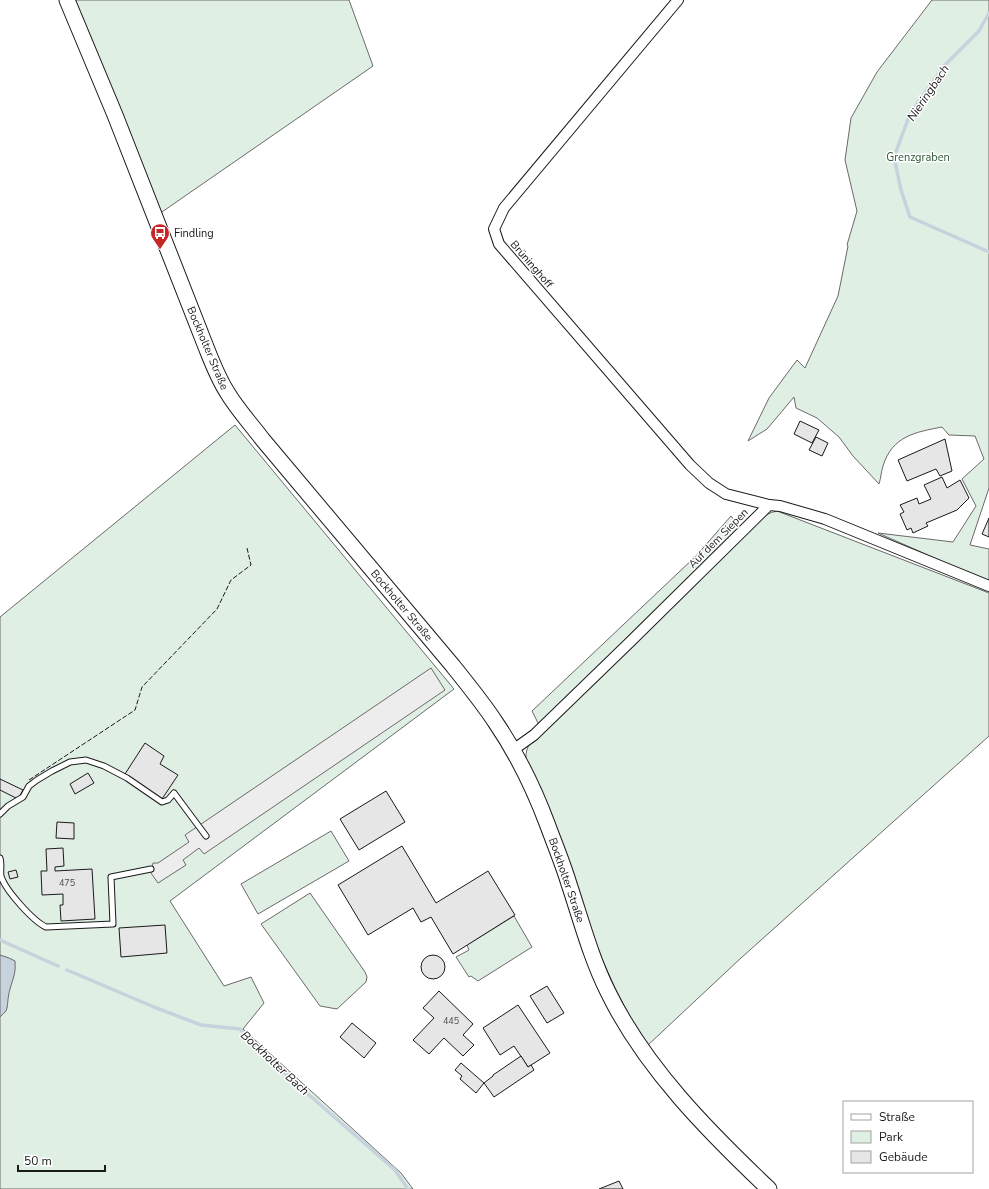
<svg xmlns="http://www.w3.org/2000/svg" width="989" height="1189" viewBox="0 0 989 1189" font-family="'Nunito Sans',sans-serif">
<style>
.green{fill:#e0efe3;stroke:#6a6a6a}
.parking{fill:#ededed;stroke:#6a6a6a}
.water{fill:#c6d2dc;stroke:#6a6a6a}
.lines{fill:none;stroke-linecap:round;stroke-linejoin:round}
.stream{stroke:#c6d2dc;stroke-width:3.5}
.building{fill:#e6e6e6;stroke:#1a1a1a}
.lane-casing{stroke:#1a1a1a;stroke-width:7}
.street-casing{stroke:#1a1a1a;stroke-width:12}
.secondary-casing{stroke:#1a1a1a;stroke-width:17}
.lane{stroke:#fff;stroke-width:5}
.street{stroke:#fff;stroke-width:10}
.secondary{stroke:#fff;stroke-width:15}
.fence{stroke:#1a1a1a;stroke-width:1;stroke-dasharray:5 2;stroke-linecap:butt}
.labels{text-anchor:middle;stroke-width:3;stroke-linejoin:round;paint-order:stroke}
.number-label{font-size:9px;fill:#4d4d4d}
.park-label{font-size:11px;fill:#2b5a34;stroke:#fff}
.poi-label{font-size:11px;fill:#1a1a1a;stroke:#fff;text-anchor:start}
.street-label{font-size:11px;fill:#1a1a1a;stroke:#fff}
.water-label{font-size:12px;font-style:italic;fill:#1a1a1a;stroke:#fff}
</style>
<rect width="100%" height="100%" fill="#fff"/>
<!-- green -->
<g class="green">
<polygon points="73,0 349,0 373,66 159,214"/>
<path d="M932,0h57v488l-19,57 19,4v33l-111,-49 75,9 23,-36 -14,-27 22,-20 -9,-23 -26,-1 -7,-8c-26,5 -50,9 -59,39 -2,6 -2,12 -4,18l-26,-28 -14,-19 -22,-19 -21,-10 -2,-11 -27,32 -19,12 21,-43 28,-38 8,8 33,-72 10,-50 -1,-1 10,-34 -12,-51 6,-42 26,-46z"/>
<polygon points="235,425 454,689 170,901 224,986 251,977 264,1003 243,1029 401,1173 413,1189 0,1189 0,617"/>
<path d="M777,511l212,82v143l-248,222 -93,87 -18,-28 -15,-29 -18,-40 -71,-189c-1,-14 7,-19 17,-26l-11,-22 164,-155 35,-40 15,18c10,-11 16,-20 31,-23z"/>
<polygon points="331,831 349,861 258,914 241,884"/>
<polygon points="310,893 365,972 367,977 366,982 337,1009 320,1006 261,924"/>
<polygon points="514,916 532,947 478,981 471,976 469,977 456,957 469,950 467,945"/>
</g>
<!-- parking -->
<polygon class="parking" points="431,668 445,690 204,854 199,848 183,860 186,865 158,883 151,873 153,863 158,863 189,842 185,835"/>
<!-- water -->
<path class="water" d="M0,955l9,3 6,3c1,13 -2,17 -5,28 -2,6 -2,13 -3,19l-1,3 -6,6z"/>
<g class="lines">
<!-- stream -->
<g class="stream">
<polyline points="989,13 979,31 944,66 910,114 894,157 901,190 910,217 989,252"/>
<polyline points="0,940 58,966"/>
<polyline points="67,970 154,1007 201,1025 240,1029 292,1080 395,1170 408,1189"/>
</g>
</g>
<!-- building -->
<g class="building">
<polygon points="800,421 819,430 812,443 794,434"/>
<polygon points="816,437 828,443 822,456 809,450"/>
<polygon points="945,439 952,471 940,476 936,469 907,481 898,460"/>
<polygon points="942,477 947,488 960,480 969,498 957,510 926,523 928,526 913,533 911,528 907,530 900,514 904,512 900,505 917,498 919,504 931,499 924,485"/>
<polygon points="989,518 989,537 982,534"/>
<polygon points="145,743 164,756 160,764 178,775 162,799 125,774"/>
<polygon points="88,773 94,783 75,794 70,784"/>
<polygon points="0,779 23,790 18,799 0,790"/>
<polygon points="386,791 405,822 359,850 340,819"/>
<polygon points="57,822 74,823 74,839 56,838"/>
<polygon points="402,846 436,903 488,871 515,915 453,954 431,917 421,922 413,908 368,935 338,885"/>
<polygon points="63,848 64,866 55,867 55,871 92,869 95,919 61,921 60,905 63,905 63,894 42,895 41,871 47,871 46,849"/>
<polygon points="16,870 18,877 10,879 8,872"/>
<polygon points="165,925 167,953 121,957 119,928"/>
<circle cx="433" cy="967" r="12"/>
<polygon points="547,986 564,1013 547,1023 530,996"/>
<polygon points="439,991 473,1024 463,1035 474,1045 463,1056 444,1038 429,1054 413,1040 434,1018 423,1008"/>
<polygon points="518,1005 550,1053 528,1067 514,1046 500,1055 483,1028"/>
<polygon points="352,1023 376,1043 364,1058 340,1037"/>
<polygon points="521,1056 528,1067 531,1065 534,1070 494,1097 484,1083 493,1076 493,1075"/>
<polygon points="461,1063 484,1083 476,1093 460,1079 462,1076 455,1070"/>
<polygon points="619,1181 623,1189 599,1189"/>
</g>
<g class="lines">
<!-- lane casing -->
<g class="lane-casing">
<g id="lane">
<polyline points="0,814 8,806 23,797 29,786 37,780 52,771 70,762 86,760 104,766 127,778 162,802 168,800 174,793 206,836"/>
<path d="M0,858c2,6 0,12 1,18 4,14 32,45 45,51l67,-3 -2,-47 40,-8"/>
</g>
</g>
<!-- street casing -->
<g class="street-casing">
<g id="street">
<polyline points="678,0 504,208 494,229 499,244 690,465 709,483 726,494 769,505"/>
<polyline points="513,750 534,735 629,643 769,505 780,506 825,519 989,586"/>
</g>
</g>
<!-- secondary casing -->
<g class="secondary-casing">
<path id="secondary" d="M67,0l48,115 91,232c6,15 12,31 21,45 10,17 24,32 36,48l190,226c15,19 30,37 43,57 21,31 39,68 52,103 7,19 15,38 21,58 12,36 22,74 39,108 37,76 101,140 161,197"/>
</g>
<!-- lane -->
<use href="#lane" class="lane"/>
<!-- street -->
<use href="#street" class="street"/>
<!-- secondary -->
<use href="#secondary" class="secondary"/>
<!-- fence -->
<polyline class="fence" points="29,780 135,710 142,687 217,609 231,580 251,565 247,548"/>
</g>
<!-- icons -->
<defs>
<g id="bus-pin" transform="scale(1)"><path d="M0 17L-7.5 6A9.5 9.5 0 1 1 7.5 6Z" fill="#c62828" stroke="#fff"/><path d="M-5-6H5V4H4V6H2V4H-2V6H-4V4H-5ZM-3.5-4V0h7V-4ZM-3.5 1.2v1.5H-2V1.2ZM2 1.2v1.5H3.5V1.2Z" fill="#fff"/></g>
</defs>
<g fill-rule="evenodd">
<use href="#bus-pin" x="160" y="233"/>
</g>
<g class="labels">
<!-- number labels -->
<g class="number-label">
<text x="67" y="886">475</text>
<text x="451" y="1024">445</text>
</g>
<!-- park labels -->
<g class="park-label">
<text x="918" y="161">Grenzgraben</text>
</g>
<!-- poi labels -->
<g class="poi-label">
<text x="174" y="237">Findling</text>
</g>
<!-- street labels -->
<g class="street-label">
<text transform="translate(532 264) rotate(49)" y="4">Brüninghoff</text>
<text transform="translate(208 348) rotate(67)" y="4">Bockholter Straße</text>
<text transform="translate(718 538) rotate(-45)" y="4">Auf dem Siepen</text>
<text transform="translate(402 605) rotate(50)" y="4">Bockholter Straße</text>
<text transform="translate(567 880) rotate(71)" y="4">Bockholter Straße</text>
</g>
<!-- water labels -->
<g class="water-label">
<text transform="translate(928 93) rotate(-56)" y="4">Nieringbach</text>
<text transform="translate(275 1063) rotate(43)" y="4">Bockholter Bach</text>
</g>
</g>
<!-- legend -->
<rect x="843" y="1101" width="130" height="72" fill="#ffffff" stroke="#a3a3a3"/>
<rect x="851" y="1114" width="20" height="6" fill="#ffffff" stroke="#a3a3a3"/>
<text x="879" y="1121" font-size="12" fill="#1a1a1a">Straße</text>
<rect x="851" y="1131" width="20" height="12" fill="#e0efe3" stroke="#a3a3a3"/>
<text x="879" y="1141" font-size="12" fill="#1a1a1a">Park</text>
<rect x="851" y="1151" width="20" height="12" fill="#e6e6e6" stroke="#a3a3a3"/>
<text x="879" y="1161" font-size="12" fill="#1a1a1a">Gebäude</text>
<!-- scale -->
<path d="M18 1165v6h87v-6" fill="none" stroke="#1a1a1a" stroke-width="2"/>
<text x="24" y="1165" font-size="12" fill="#1a1a1a" stroke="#ffffff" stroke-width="3" paint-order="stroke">50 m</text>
</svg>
